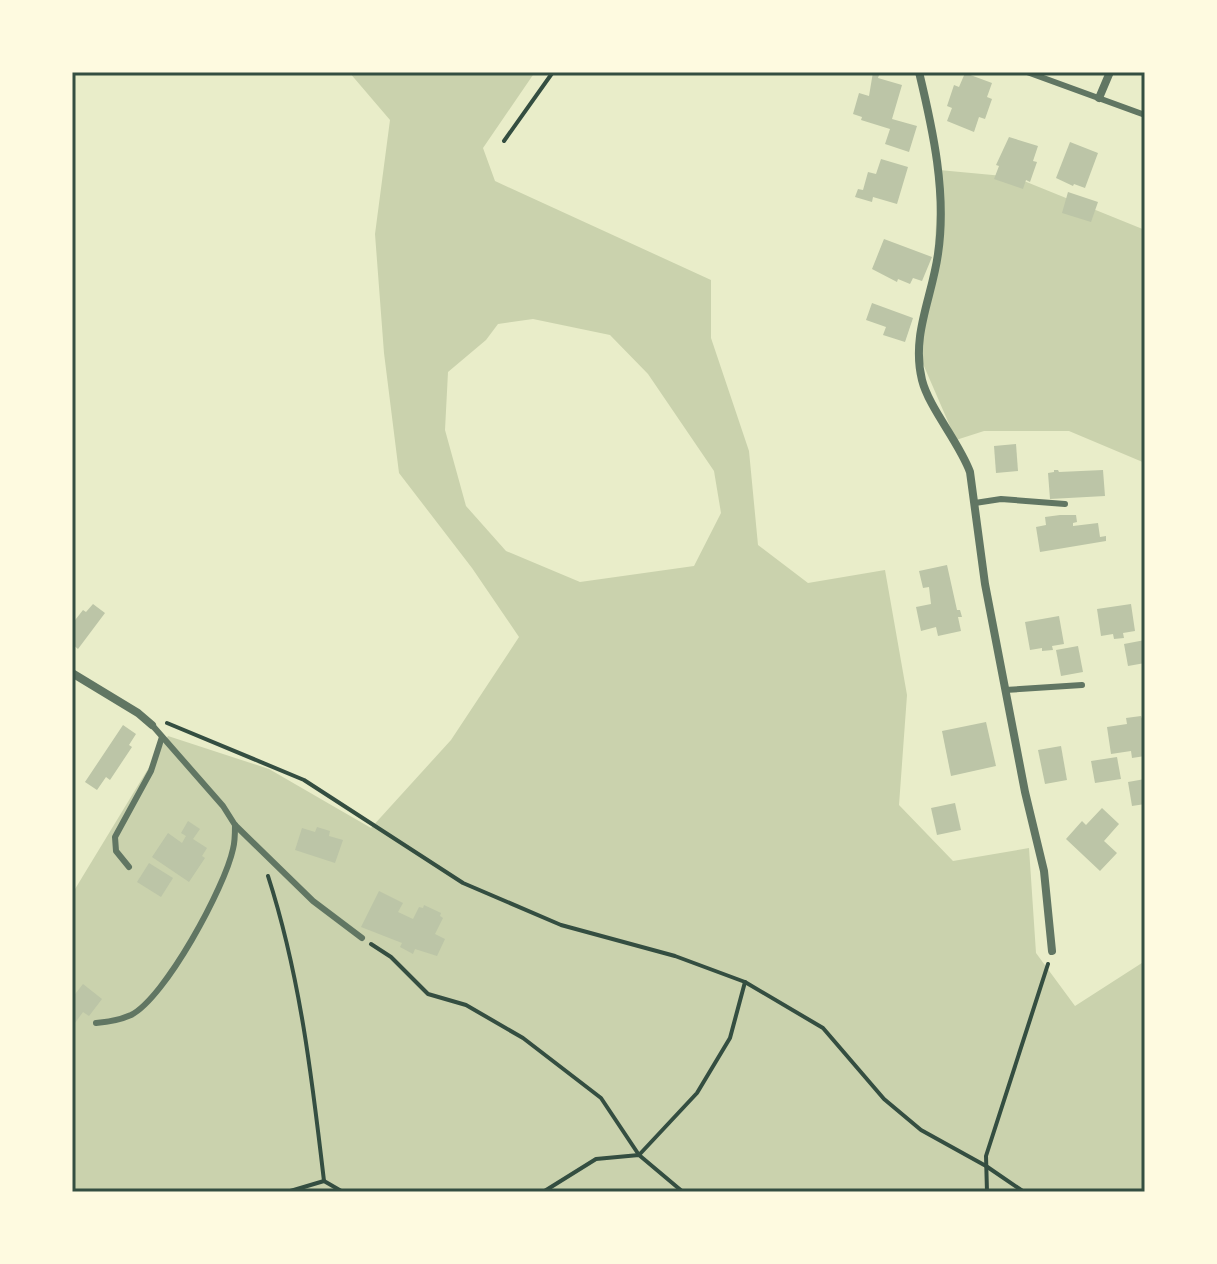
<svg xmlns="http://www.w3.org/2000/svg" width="1217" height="1264" viewBox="0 0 1217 1264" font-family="Commissioner,sans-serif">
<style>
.green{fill:#cad2ad;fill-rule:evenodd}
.building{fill:#bcc5a7}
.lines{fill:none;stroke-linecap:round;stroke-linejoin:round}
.path{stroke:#344e41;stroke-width:4}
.service{stroke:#617663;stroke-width:6}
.minor{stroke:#617663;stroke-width:8}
.neatline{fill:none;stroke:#344e41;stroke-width:3}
</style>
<rect width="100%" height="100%" fill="#e9edc9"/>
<!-- green -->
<g class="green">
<path d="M349,72h186l-52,76 12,33 216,99v58l38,113 9,94 50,38 77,-13 22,125 -8,110 54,56 76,-13 7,105 39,53 70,-45v231h-1073v-298l96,-158 101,33 102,59 80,-88 68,-103 -47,-69 -73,-95 -15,-120 -9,-119 15,-114zM533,319l77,16 38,39 66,97 7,42 -27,53 -114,16 -74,-31 -40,-45 -21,-76 3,-58 38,-32 12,-16z"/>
<polygon points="939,170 1014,177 1145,230 1145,463 1069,431 984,431 956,440 917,350 933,280"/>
</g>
<!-- building -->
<g class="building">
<polygon points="873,72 880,72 878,78 902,85 892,119 917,126 909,152 885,144 890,129 861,120 862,117 853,114 859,93 869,96"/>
<polygon points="965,73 992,83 987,97 992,99 985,119 979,117 974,132 947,121 952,108 947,106 954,85 959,87"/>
<polygon points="1009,137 1038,146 1033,161 1037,162 1030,182 1026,180 1023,189 994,179 999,166 996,165"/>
<polygon points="1070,142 1098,153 1085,188 1074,184 1073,186 1056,178"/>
<polygon points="881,159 908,167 897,204 873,197 872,202 855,197 858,189 863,190 868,172 876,174"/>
<polygon points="1068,192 1098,202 1091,222 1062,213"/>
<polygon points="884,239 932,257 922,281 913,278 910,284 898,279 897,282 872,269"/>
<polygon points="872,303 913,318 905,342 883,335 886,327 866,320"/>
<polygon points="1016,444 1018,471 996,473 994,446"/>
<polygon points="1054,470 1058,470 1059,472 1103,470 1105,496 1050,499 1048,473 1054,472"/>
<polygon points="1060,515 1076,515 1077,522 1073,523 1073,526 1098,523 1100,537 1106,536 1106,541 1040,552 1036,527 1046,525 1045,517"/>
<polygon points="947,565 957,610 960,610 962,617 958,617 961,631 938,636 936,627 921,631 916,607 931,604 929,587 923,588 919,571"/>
<polygon points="93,604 105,613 78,649 72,644 72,624 83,610 86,612"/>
<polygon points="1131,604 1135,631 1123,633 1124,638 1114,639 1113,634 1101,636 1097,609"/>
<polygon points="1059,616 1064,644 1052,646 1053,650 1042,651 1042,648 1030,650 1025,622"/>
<polygon points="1145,640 1145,663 1128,666 1124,644"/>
<polygon points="1078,646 1083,672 1061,676 1056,650"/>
<polygon points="1141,716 1143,721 1145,721 1145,756 1132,758 1131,751 1111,754 1107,727 1127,724 1126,718"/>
<polygon points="986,722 996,766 951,776 942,731"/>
<polygon points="123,725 136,734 129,745 132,747 110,780 106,777 97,790 85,782"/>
<polygon points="1061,746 1067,780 1045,784 1038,750"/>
<polygon points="1117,757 1121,779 1095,783 1091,761"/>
<polygon points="1145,779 1145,804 1132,806 1128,782"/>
<polygon points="955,803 961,830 937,835 931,808"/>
<polygon points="1102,808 1119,824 1104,841 1117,853 1100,871 1066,839 1082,821 1086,825"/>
<polygon points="188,821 200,829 193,839 207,848 202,856 205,858 189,882 152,857 168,833 182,843 186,836 181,833"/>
<polygon points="317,827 330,831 329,836 343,840 335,863 295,850 302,828 315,832"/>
<polygon points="149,863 173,878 161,897 137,882"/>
<polygon points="379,891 403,903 398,912 413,919 419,907 423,908 424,905 441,913 440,916 443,918 435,934 445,939 437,956 415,949 413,954 400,947 402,943 361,927"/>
<polygon points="83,984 102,999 89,1016 83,1012 72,1027 72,998"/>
</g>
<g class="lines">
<!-- path -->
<g class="path">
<polyline points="504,141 553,72"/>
<polyline points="167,723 304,780 463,883 561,925 675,956 745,982 823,1028 884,1099 921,1130 986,1166 1024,1192"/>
<path d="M268,876c32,99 44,202 56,305l-37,11"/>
<polyline points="371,944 391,957 428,994 466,1005 523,1038 601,1098 639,1155 697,1093 730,1038 745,982"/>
<polyline points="324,1181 343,1192"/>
<polyline points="543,1192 596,1159 639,1155 683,1192"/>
<polyline points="987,1192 986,1156 1048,964"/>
</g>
<!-- service -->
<g class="service">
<polyline points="1027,72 1145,115"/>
<polyline points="975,503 1001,499 1065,504"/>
<polyline points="1005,690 1082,685"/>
<polyline points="152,725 223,806 235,825 313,901 362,938"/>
<polyline points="129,867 116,851 115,837 151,771 162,737"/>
<path d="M96,1023c12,-1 24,-3 35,-8 34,-17 94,-128 102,-166 2,-7 2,-16 2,-24"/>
</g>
<!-- minor -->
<g class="minor">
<path d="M919,72c14,58 28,122 19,182 -6,44 -27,81 -16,126 7,28 37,62 48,92l15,112 40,208 19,79 8,80"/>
<polyline points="1099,98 1110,72"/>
<polyline points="72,673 138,713 152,725"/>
</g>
</g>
<!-- border -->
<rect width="1217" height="1264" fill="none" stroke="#fefae0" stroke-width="148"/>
<rect x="74" y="74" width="1069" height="1116" class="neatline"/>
</svg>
